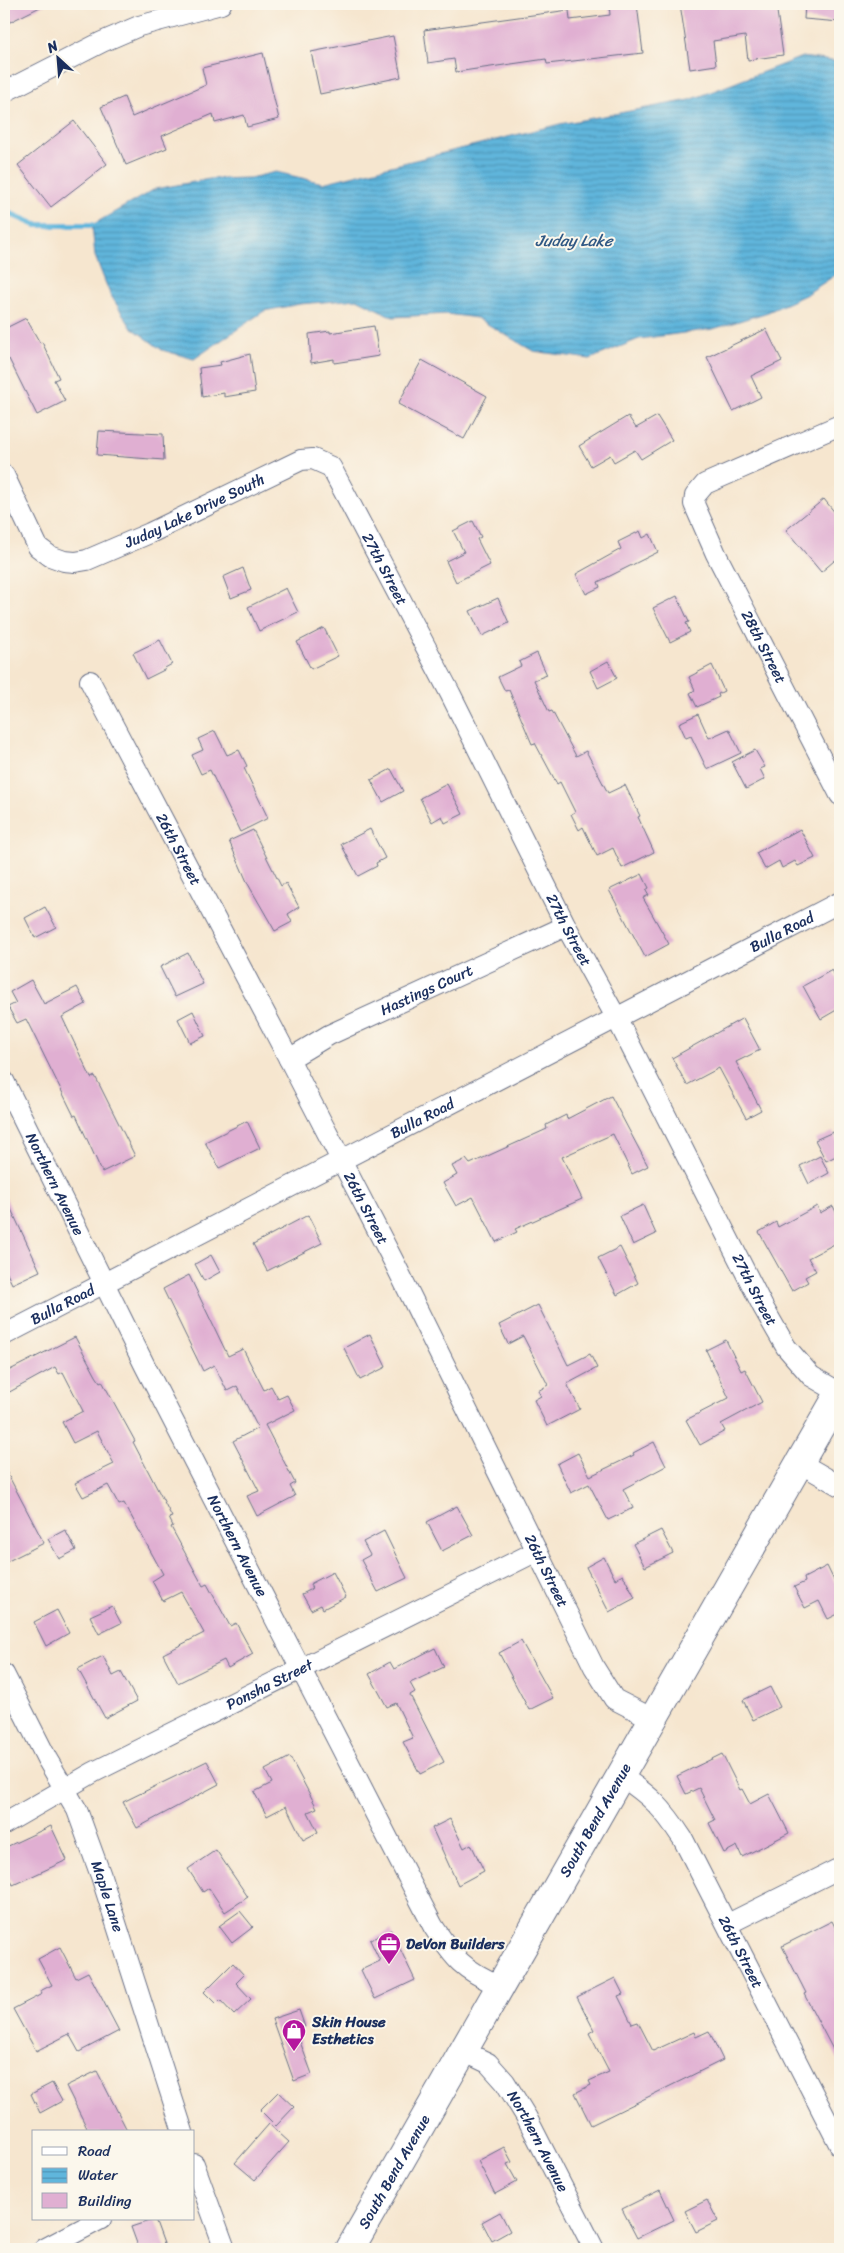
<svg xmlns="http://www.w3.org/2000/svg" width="844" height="2253" viewBox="0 0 844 2253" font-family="Sriracha,sans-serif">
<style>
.water{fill:url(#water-rules);stroke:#3e729d}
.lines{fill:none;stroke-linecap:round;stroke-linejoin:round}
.stream{stroke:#60b6dc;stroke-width:6}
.building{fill:#e0afd2}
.street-casing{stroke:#686f86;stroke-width:22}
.primary-casing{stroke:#686f86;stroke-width:30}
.street{stroke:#fff;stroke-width:20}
.primary{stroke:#fff;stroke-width:28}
.labels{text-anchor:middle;stroke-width:4;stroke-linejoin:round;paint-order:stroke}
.street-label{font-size:15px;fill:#1b2f5e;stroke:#fbf7ec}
.poi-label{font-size:15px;font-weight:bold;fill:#1b2f5e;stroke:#fbf7ec;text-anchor:start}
.water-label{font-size:16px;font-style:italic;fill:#305884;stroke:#fbf7ec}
</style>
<defs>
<pattern id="water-rules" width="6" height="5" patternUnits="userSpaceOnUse" patternTransform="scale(1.25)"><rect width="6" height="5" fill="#60b6dc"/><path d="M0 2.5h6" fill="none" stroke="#4e94b6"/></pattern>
</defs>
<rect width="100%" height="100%" fill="#fbf7ec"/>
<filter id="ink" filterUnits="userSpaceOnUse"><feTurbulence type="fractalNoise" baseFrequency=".02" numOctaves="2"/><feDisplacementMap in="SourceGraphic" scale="10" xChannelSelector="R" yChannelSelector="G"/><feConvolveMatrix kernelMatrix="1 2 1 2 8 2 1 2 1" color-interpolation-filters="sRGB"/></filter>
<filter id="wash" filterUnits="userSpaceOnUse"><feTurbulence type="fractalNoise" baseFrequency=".0096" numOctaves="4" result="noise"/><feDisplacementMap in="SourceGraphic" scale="20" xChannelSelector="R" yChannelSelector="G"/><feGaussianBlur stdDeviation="1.12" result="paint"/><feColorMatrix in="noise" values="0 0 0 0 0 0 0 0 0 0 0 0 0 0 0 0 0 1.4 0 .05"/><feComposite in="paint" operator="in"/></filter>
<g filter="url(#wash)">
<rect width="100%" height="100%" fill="#f6e6cf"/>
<!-- water -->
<polygon class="water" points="802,57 840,62 840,272 805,295 768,312 713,329 639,339 590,359 533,351 477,318 447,314 393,317 357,299 300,304 264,311 194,359 162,350 131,327 110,294 95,256 92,225 155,189 210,179 250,178 276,172 323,183 560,124 690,100"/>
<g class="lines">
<!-- stream -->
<polyline class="stream" points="4,211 36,225 92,225"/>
</g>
<g id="blocks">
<!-- building -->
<g class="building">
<polygon points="4,4 46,4 4,25"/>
<polygon points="609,4 637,4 643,53 547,64 546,59 456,72 454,59 428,63 424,30 569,10 570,20 610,15"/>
<polygon points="680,4 776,4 783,55 748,60 745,36 713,41 716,65 690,69"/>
<polygon points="805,4 840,4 840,22 804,19"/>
<polygon points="393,36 401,77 320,94 311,52"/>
<polygon points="263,53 279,119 247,127 244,115 215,123 213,114 162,136 167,148 126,165 101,107 124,97 132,117 206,85 202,68"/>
<polygon points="74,121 107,164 51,207 18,165"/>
<polygon points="26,318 40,343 42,342 59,378 54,380 65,401 37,415 9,359 4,361 4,329"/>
<polygon points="374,326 379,356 334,363 334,359 311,363 309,334 330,331 330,333"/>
<polygon points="766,329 782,361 751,376 761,397 733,411 707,357"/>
<polygon points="250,354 255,392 224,397 224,393 202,397 199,368 221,365 220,362"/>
<polygon points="422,360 487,396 464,439 398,404"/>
<polygon points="628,416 636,428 657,416 672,440 641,459 635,450 614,462 610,455 591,466 579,446"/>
<polygon points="99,431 163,434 164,460 97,455"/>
<polygon points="824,499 840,519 840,556 821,572 786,530"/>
<polygon points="473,521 481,537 477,539 490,565 456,582 446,561 464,552 453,531"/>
<polygon points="640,531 643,538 650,534 658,552 598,582 600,587 586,594 576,574 621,549 618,542"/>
<polygon points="243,568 251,590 231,598 223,577"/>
<polygon points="286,588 298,612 259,631 248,607"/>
<polygon points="677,596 689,622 686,623 690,632 670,642 653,608"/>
<polygon points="498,598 509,623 482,636 470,611"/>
<polygon points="324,628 338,656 311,669 297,642"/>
<polygon points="160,640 172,664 165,668 166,669 146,679 133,653"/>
<polygon points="537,653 547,675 534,680 549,712 552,711 576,756 586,751 608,793 625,785 640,816 638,817 654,852 622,868 613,848 597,856 583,827 579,830 571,814 575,812 560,782 557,784 535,743 532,744 509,690 505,691 498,677 521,666 519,662"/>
<polygon points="608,661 617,678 598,688 590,671"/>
<polygon points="712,665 724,691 718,694 719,697 697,707 690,693 695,690 689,677"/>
<polygon points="698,714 709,738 729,729 741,753 707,769 691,736 686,738 679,723"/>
<polygon points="215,731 227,755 239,750 247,766 244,768 268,818 240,832 210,770 201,774 192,755 203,750 198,739"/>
<polygon points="755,750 765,767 760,769 765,779 746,789 732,762"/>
<polygon points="391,769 403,791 383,802 371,780"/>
<polygon points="447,784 463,814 445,823 442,816 432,822 420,798"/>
<polygon points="370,829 385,858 376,863 377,866 358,876 341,844"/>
<polygon points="800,829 815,858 798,866 795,861 782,868 779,861 765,869 756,853"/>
<polygon points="253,830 281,886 286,883 299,907 288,914 292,922 275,931 248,884 229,841"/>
<polygon points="642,874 649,888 646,890 649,895 643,898 669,944 645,957 609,890"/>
<polygon points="45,907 56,927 35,938 25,918"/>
<polygon points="188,953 203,984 175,997 160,967"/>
<polygon points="832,970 840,985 840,1008 821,1019 803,986"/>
<polygon points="31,980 44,1004 77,987 86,1004 62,1017 91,1078 95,1076 135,1156 102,1172 76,1115 74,1116 26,1019 17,1023 8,1007 16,1003 10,992"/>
<polygon points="193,1011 205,1036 190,1043 178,1019"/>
<polygon points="743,1018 760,1050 736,1062 761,1110 746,1118 719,1068 687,1085 672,1058"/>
<polygon points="611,1096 648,1166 632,1174 613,1134 562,1157 582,1199 515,1229 517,1232 496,1242 473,1197 456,1206 443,1183 457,1175 452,1166 466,1159 470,1164 547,1129 546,1125 566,1115 567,1119"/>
<polygon points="247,1121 260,1148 219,1168 205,1142"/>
<polygon points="833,1132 840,1148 840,1154 826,1161 815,1140"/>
<polygon points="820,1156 829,1173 809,1184 800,1166"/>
<polygon points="4,1194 40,1271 12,1284 4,1267"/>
<polygon points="643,1205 656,1234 633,1245 620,1216"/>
<polygon points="817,1206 820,1213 833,1206 840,1220 840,1241 808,1258 816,1271 805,1277 808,1282 792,1291 759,1232 776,1222 778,1227"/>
<polygon points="308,1215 322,1243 267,1271 253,1244"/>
<polygon points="620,1247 638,1283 617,1295 598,1258"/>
<polygon points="211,1255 220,1272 204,1281 195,1264"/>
<polygon points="189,1275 228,1356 243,1349 264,1390 271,1386 278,1399 287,1395 295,1410 265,1425 295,1483 290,1486 295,1496 257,1516 247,1496 259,1491 233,1441 258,1428 237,1386 227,1391 214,1365 203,1371 163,1289"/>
<polygon points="538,1305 568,1365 590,1354 597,1368 567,1384 580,1409 547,1426 534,1400 541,1396 538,1391 548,1385 523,1336 508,1344 499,1325"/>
<polygon points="370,1334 386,1367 360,1380 344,1348"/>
<polygon points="75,1337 96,1376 100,1382 102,1381 135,1441 133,1442 172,1517 169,1518 173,1526 171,1527 203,1586 207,1584 230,1626 236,1623 253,1654 228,1668 224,1660 178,1683 163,1654 204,1633 181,1592 163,1601 152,1581 163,1574 124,1503 119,1505 108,1485 83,1497 75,1483 114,1464 97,1431 73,1443 62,1422 83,1411 63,1372 59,1374 55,1367 4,1395 4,1373"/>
<polygon points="726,1340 741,1371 745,1369 762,1402 721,1424 725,1431 700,1445 686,1420 729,1398 706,1350"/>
<polygon points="654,1442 666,1466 623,1489 633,1508 608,1520 589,1484 571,1493 557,1464 578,1453 590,1476 634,1455 633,1453"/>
<polygon points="4,1467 44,1543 4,1563"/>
<polygon points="457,1506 473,1535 442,1551 427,1522"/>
<polygon points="65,1530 76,1550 59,1559 48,1539"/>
<polygon points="661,1530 673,1553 645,1567 633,1544"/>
<polygon points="384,1531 407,1578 378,1592 361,1560 370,1555 363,1542"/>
<polygon points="604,1557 615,1579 623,1575 635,1598 609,1612 586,1567"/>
<polygon points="827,1566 840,1593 840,1613 828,1619 819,1601 805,1608 794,1587 805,1582 804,1578"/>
<polygon points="333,1572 346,1597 323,1609 321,1605 311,1610 302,1594 312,1589 310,1584"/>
<polygon points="112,1606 121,1623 99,1634 90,1616"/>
<polygon points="57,1610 69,1633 46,1646 34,1622"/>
<polygon points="521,1641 553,1698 529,1710 499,1653"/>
<polygon points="435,1648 444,1667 410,1683 415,1692 410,1695 444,1762 420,1774 403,1742 413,1738 396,1703 387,1707 369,1674 390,1662 394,1669"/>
<polygon points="103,1656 113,1676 121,1672 137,1701 105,1718 78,1669"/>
<polygon points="770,1687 780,1707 753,1720 743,1700"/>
<polygon points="722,1754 740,1790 742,1789 750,1804 769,1794 789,1833 742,1857 737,1846 724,1853 709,1823 715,1820 699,1788 686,1794 677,1776"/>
<polygon points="290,1757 317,1808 308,1812 318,1832 303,1840 286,1806 267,1816 254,1792 272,1783 265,1770"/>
<polygon points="207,1761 219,1784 137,1828 123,1802"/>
<polygon points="450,1819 464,1848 471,1844 484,1871 458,1885 432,1828"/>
<polygon points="51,1826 67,1860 13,1885 4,1865 4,1848"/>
<polygon points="216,1850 248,1897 225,1912 209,1888 203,1892 188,1869"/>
<polygon points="240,1911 253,1927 232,1943 219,1926"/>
<polygon points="832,1921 840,1937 840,2063 804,1994 806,1993 782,1946"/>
<polygon points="391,1930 415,1980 375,1999 361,1970 380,1961 370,1940"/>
<polygon points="60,1947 76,1978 88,1972 119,2031 79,2052 69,2034 36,2051 13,2009 42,1994 40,1991 52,1985 38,1959"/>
<polygon points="233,1963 244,1975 236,1983 251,1999 234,2015 220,2000 216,2004 204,1992"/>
<polygon points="615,1978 623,1994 618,1996 632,2024 638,2022 653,2051 694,2032 696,2037 709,2031 723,2060 591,2125 575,2093 591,2085 589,2081 609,2072 589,2033 594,2030 577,1997"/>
<polygon points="299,2010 305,2027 296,2031 312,2074 294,2081 272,2019"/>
<polygon points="97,2071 128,2132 89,2132 66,2086"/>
<polygon points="52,2083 62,2101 40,2113 31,2094"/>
<polygon points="278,2092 294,2107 276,2126 260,2110"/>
<polygon points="269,2124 289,2142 255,2180 235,2163"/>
<polygon points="504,2147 512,2162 507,2164 517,2182 495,2194 478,2161"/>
<polygon points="660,2190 674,2220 637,2238 622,2209"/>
<polygon points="707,2200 718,2221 696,2232 685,2211"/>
<polygon points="500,2212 510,2231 492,2241 482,2222"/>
<polygon points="155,2219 166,2249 139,2249 131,2227"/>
</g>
</g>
</g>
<g filter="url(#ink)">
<use href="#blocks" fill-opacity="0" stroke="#686f86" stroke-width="1"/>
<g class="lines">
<!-- street casing -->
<g class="street-casing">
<g id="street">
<polyline points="4,92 102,42 139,26 221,4"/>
<path id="s1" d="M840,425l-135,59 -10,12 -1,8 22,50 124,241"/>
<path id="s2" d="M4,475l34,72 12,9 14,5 11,1 12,-2 63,-27 151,-73 12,-1 18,8 119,226 116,233 51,93 146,288 23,40 25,29 29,17"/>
<path id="s3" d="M90,681l199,378 106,205 199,403 20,32 39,20"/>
<path id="s4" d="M289,1059l40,-24 237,-109"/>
<path id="s5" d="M4,1081l141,285 288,560c22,34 29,43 67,60"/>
<path id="s6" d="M4,1335l836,-433"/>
<polyline points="800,1463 840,1486"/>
<path id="s7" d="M4,1674l43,85 30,51 24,66 82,256"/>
<path id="s8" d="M621,1776c31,21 41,31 62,63l157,307"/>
<path id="s9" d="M4,1824l90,-52 443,-221"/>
<polyline points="728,1924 840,1868"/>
<path id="s10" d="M463,2051l25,12 17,19 22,36 67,131"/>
<polyline points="194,2164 225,2249"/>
<polyline points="44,2249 101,2219"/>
</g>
</g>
<!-- primary casing -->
<g class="primary-casing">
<g id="primary">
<path id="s11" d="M350,2249l490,-857"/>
</g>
</g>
<!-- street -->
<use href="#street" class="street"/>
<!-- primary -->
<use href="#primary" class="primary"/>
</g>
</g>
<!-- icons -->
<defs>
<g id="office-pin" transform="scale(1.25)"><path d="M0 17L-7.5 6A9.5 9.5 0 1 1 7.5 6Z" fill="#b5179e" stroke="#fbf7ec"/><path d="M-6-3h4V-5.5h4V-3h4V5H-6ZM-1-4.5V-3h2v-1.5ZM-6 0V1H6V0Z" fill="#fff"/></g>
<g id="shop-pin" transform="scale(1.25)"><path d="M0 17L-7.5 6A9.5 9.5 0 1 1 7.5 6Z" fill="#b5179e" stroke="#fbf7ec"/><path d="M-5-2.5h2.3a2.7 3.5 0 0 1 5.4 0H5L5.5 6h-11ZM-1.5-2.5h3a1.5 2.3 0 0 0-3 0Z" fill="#fff"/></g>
</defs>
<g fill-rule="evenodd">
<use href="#office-pin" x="389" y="1944"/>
<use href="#shop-pin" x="294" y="2031"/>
</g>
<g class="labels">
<!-- street labels -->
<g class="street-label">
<text dy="5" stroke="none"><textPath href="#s2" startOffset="251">Juday Lake Drive South</textPath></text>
<text dy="5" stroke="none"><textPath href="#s2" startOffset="516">27th Street</textPath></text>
<text dy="5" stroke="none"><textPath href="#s1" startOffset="330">28th Street</textPath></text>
<text dy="5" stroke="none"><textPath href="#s3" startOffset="190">26th Street</textPath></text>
<text dy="5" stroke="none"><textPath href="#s2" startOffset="921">27th Street</textPath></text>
<text dy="5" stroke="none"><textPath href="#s6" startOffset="876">Bulla Road</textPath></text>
<text dy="5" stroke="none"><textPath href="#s4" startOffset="154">Hastings Court</textPath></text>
<text dy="5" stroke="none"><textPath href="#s6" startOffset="471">Bulla Road</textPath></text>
<text dy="5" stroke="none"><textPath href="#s5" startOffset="115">Northern Avenue</textPath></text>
<text dy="5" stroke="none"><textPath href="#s3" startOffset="595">26th Street</textPath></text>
<text dy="5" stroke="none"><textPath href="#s2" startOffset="1326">27th Street</textPath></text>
<text dy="5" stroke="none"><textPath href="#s6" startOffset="66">Bulla Road</textPath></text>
<text dy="5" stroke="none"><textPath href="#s5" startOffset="520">Northern Avenue</textPath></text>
<text dy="5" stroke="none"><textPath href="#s3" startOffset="1000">26th Street</textPath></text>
<text dy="5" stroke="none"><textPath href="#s9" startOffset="300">Ponsha Street</textPath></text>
<text dy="5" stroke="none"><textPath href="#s11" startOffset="494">South Bend Avenue</textPath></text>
<text dy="5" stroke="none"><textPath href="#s7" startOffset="246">Maple Lane</textPath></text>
<text dy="5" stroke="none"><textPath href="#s8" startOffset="216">26th Street</textPath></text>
<text dy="5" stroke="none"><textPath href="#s10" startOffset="121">Northern Avenue</textPath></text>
<text dy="5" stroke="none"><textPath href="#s11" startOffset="89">South Bend Avenue</textPath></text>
</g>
<!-- poi labels -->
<g class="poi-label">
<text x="406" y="1949">DeVon Builders</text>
<text x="312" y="2027">Skin House<tspan x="312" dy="17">Esthetics</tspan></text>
</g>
<!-- water labels -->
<g class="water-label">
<text x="574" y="246">Juday Lake</text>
</g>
</g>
<!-- margin -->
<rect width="844" height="2253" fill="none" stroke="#fbf7ec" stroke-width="20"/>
<!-- legend -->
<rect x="32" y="2130" width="162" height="90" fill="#fbf7ec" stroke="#a1a7b3"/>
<rect x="42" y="2147" width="25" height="8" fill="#ffffff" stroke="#a1a7b3"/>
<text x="78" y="2156" font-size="15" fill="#1b2f5e">Road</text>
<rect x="42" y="2168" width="25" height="15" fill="url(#water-rules)" stroke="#a1a7b3"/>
<text x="78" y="2180" font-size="15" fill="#1b2f5e">Water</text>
<rect x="42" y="2193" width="25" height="15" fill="#e0afd2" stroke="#a1a7b3"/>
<text x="78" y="2206" font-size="15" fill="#1b2f5e">Building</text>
<!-- north arrow -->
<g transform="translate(58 58) rotate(334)" stroke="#fbf7ec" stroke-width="4" paint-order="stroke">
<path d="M0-4L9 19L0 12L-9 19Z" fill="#1b2f5e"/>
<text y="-8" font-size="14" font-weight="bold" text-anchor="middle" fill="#1b2f5e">N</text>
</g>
</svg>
